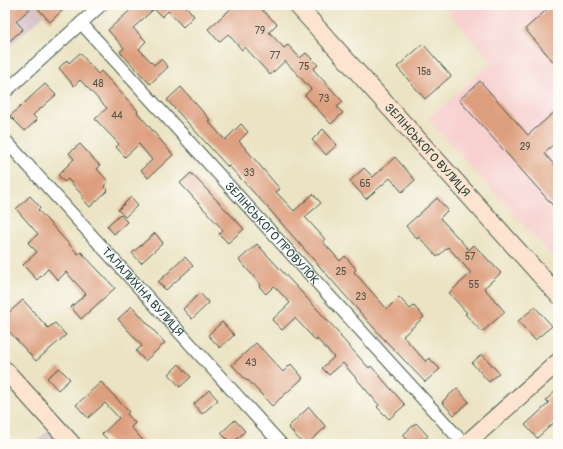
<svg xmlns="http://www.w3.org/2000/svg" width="563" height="449" viewBox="0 0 563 449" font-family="Pangolin,sans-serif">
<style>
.built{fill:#f7d0cf}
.industrial{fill:#d2bec5}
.building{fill:#dd9e7d}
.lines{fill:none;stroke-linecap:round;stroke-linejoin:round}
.street-casing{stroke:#3e5649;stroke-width:14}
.secondary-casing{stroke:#3e5649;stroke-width:19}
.street{stroke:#fff;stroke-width:12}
.secondary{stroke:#fde4d0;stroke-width:17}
.labels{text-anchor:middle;stroke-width:3;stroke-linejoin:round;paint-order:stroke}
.number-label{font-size:10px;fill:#4e5546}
.street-label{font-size:12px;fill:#1f3d34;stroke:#fdfcf7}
</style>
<rect width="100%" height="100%" fill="#fdfcf7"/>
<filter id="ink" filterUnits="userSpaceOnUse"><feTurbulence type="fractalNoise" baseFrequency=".025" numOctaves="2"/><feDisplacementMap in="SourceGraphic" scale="8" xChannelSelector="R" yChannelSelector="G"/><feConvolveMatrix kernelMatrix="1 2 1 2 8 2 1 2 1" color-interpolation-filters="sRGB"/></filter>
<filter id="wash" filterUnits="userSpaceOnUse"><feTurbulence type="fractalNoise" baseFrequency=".012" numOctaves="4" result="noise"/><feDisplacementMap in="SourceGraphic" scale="16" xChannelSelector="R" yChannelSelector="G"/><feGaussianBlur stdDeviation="0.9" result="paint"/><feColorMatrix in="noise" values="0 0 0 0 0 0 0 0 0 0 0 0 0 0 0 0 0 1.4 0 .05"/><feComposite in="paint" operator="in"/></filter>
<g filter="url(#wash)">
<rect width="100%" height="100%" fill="#ebe3c3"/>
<!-- built -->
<polygon class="built" points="445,5 558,5 558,263 428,119 492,62 443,6"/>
<!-- industrial -->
<g class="industrial">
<polygon points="5,5 40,5 37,8 44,15 9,46 5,41"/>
<polygon points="49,430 62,444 33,444"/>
</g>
<g id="blocks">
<!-- building -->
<g class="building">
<polygon points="5,5 34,5 16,21 23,29 5,45"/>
<polygon points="35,5 68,5 50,22"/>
<polygon points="136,5 185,5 194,16 183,27 168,11 162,17 154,9 133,28 146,41 139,49 154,65 161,59 168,67 150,84 120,52 124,48 108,30"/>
<polygon points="235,5 257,5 277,24 269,32 284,48 288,45 300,58 306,53 318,65 313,69 343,102 337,107 343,113 331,124 305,95 311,89 285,61 270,75 245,47 242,50 228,34 219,42 208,29"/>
<polygon points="552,5 558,5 558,67 525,29"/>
<polygon points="423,44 451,76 425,99 397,67"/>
<polygon points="80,53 98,74 101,71 138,111 137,112 173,155 148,178 141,170 152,160 139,144 125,157 116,147 119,144 95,119 107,108 80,80 74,86 59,68 67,60 69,63"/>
<polygon points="480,81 528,135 558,109 558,140 544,153 558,169 558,211 459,100"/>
<polygon points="45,84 56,95 33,115 37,120 25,131 10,116"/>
<polygon points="181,87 210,120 208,121 225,140 241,124 248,132 239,141 280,189 276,192 294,211 313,194 321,203 305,217 325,239 323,242 340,261 345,256 356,269 354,272 387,309 399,297 410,309 414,306 424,317 403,336 426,362 429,358 440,369 425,382 381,336 268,208 229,166 228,167 167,100"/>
<polygon points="323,129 337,145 326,155 312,140"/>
<polygon points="80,144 100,166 97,169 108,181 104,186 108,190 90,207 82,198 83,196 68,179 64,182 58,175 74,159 69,153"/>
<polygon points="395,157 415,180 402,192 390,178 366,199 350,181 364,168 373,177"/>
<polygon points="191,173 244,229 228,243 219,234 223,230 180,183"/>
<polygon points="30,196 40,207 38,210 78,254 81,252 115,288 81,319 71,307 86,294 66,272 58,280 48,269 37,280 23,265 37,252 28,243 38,234 16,209"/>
<polygon points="131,197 138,205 125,217 118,210"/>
<polygon points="437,198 448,210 440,218 469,250 474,245 501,273 484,288 505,312 482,332 465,314 467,313 449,293 471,273 448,247 437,257 419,237 417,239 406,226"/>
<polygon points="120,214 127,222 114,234 107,226"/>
<polygon points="155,233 163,243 141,263 132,253"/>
<polygon points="257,244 341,335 340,336 369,368 371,366 405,405 389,419 377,407 379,405 343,363 329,375 322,368 334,357 317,339 316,341 295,318 282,330 272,320 290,303 274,286 266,294 259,286 261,285 239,260"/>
<polygon points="185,257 193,266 166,290 158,282"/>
<polygon points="200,293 209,303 192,319 183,309"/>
<polygon points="23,300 48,328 55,323 66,335 36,361 5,327 5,316"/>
<polygon points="132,306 165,343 145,361 136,351 142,346 118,319"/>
<polygon points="535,307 552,326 535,340 518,321"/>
<polygon points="222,322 234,335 220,348 208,335"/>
<polygon points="256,343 283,372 291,364 303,378 272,406 248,380 247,381 232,365"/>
<polygon points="482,354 499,373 489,382 472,363"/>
<polygon points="179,364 191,377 180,387 169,374"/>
<polygon points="59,368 70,379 58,390 47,378"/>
<polygon points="101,382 129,412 127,414 135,423 131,427 146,444 112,444 102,434 119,418 105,403 88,418 76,405"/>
<polygon points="457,388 469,402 454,415 442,402"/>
<polygon points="558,389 558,419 537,438 525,425 549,403 546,400"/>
<polygon points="209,390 218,400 202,414 194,404"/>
<polygon points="309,407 326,427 307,444 303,444 288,427"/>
<polygon points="235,420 245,431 232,444 221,433"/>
<polygon points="416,423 428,436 419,444 411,444 403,435"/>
</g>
</g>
</g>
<g filter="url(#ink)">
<use href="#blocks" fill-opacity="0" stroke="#3e5649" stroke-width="1"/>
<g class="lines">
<!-- street casing -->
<g class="street-casing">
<g id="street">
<path id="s1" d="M81,23l383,421"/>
<polyline points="5,92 101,5"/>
<path id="s2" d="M5,140l276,304"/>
</g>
</g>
<!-- secondary casing -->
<g class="secondary-casing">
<g id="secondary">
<path id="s3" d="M297,5l261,290"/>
<polyline points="5,370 72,444"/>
<polyline points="466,444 558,362"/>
</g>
</g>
<!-- street -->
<use href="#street" class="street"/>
<!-- secondary -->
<use href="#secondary" class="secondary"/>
</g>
</g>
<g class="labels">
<!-- number labels -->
<g class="number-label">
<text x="260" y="34">79</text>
<text x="275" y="59">77</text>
<text x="304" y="70">75</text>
<text x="424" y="75">15а</text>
<text x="98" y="87">48</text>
<text x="324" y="102">73</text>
<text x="117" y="119">44</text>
<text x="525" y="150">29</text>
<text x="249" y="176">33</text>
<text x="365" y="187">65</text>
<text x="470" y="260">57</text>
<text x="341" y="275">25</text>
<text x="474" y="288">55</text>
<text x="361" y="300">23</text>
<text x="251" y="366">43</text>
</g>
<!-- street labels -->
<g class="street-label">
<text dy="4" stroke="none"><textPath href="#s3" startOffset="195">ЗЕЛІНСЬКОГО ВУЛИЦЯ</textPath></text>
<text dy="4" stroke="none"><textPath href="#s1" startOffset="284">ЗЕЛІНСЬКОГО ПРОВУЛОК</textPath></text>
<text dy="4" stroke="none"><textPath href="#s2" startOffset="205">ТАЛАЛИХІНА ВУЛИЦЯ</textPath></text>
</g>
</g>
<!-- margin -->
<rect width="563" height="449" fill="none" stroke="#fdfcf7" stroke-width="20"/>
</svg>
